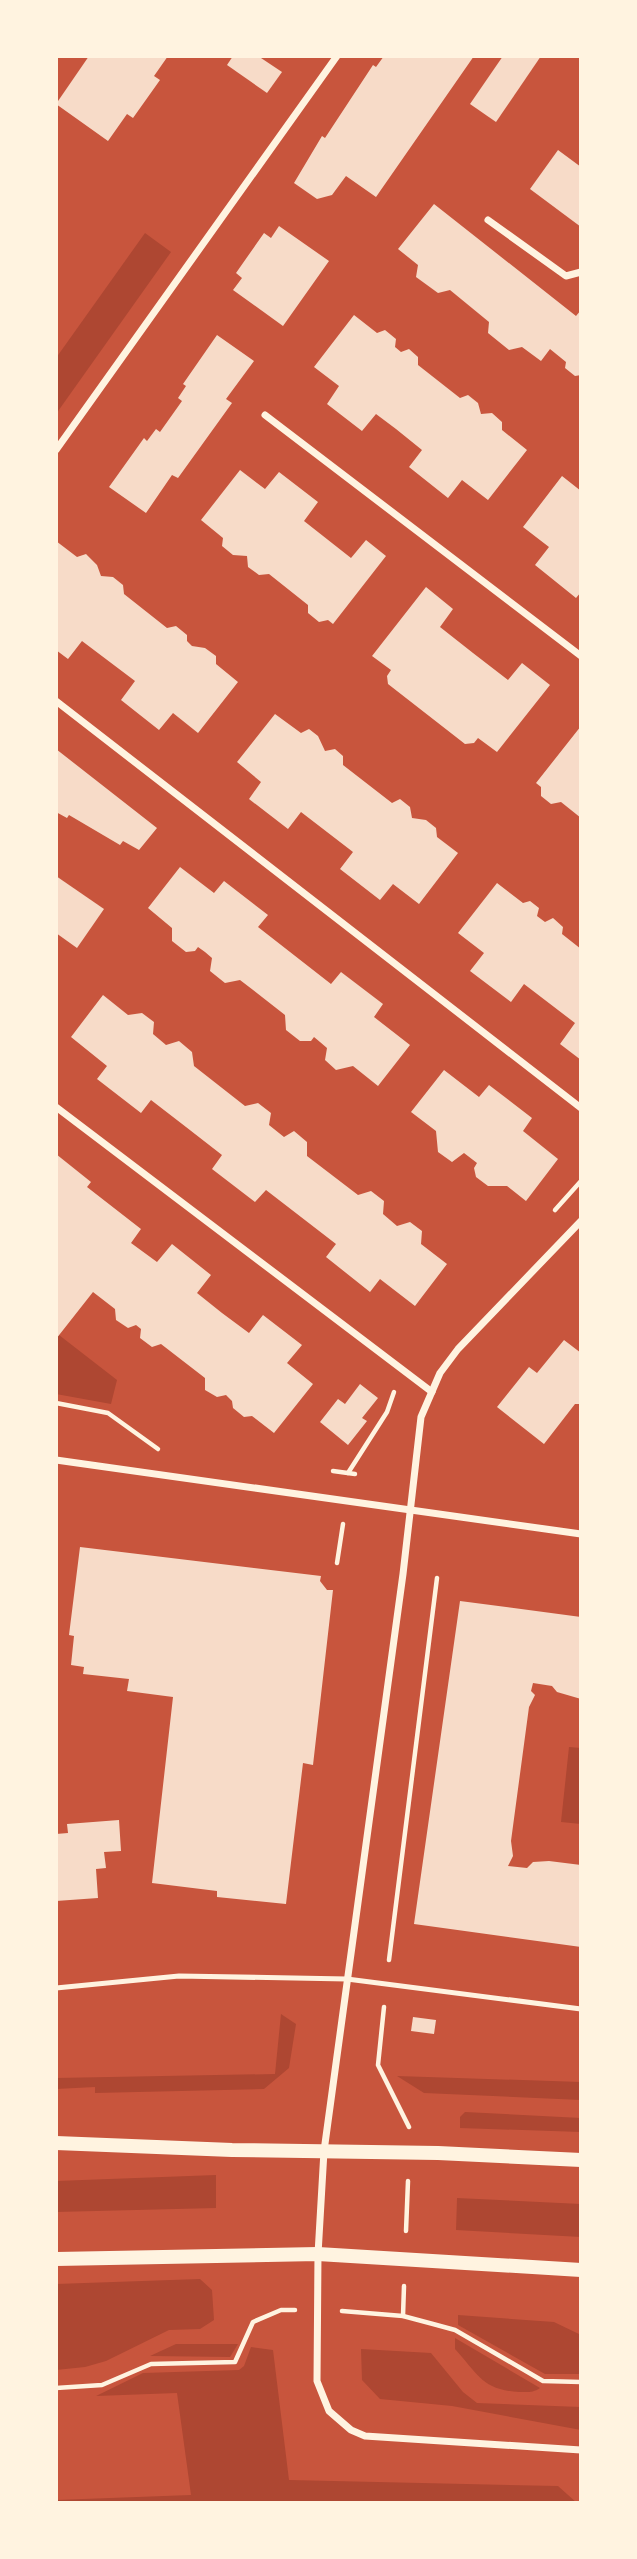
<svg xmlns="http://www.w3.org/2000/svg" width="637" height="2559" viewBox="0 0 637 2559" font-family="Montserrat,sans-serif">
<style>
.green{fill:#ae4732}
.building{fill:#f7dbc8}
.lines{fill:none;stroke-linecap:round;stroke-linejoin:round}
.path{stroke:#fff3e0;stroke-width:4.5}
.service{stroke:#fff3e0;stroke-width:5}
.minor{stroke:#fff3e0;stroke-width:7}
.secondary{stroke:#fff3e0;stroke-width:14}
</style>
<rect width="100%" height="100%" fill="#c8553d"/>
<!-- green -->
<g class="green">
<polygon points="145,233 171,252 56,414 56,358"/>
<polygon points="59,1335 117,1380 111,1404 56,1394 56,1339"/>
<polygon points="569,1747 581,1748 581,1824 561,1822"/>
<polygon points="281,2014 296,2024 289,2068 264,2089 95,2093 95,2087 56,2089 56,2078 275,2074"/>
<polygon points="397,2076 581,2082 581,2100 424,2093"/>
<polygon points="465,2112 581,2118 581,2132 460,2128 460,2117"/>
<polygon points="216,2175 216,2208 56,2212 56,2181"/>
<polygon points="457,2198 581,2204 581,2237 456,2230"/>
<polygon points="200,2279 212,2290 214,2320 200,2329 169,2330 106,2361 85,2367 56,2370 56,2284"/>
<polygon points="458,2315 554,2322 581,2335 581,2374 545,2374 458,2325"/>
<path d="M455,2338l85,50c-7,5 -13,4 -21,4 -37,-2 -41,-18 -64,-43z"/>
<polygon points="176,2344 238,2344 230,2357 150,2356"/>
<polygon points="251,2347 273,2350 289,2480 558,2486 577,2503 56,2503 56,2500 191,2495 177,2393 96,2396 143,2373 239,2370 244,2366"/>
<polygon points="361,2349 431,2353 463,2392 477,2403 581,2407 581,2430 452,2406 380,2399 362,2380"/>
</g>
<!-- building -->
<g class="building">
<polygon points="89,56 168,56 154,76 160,80 133,118 127,114 108,141 56,104"/>
<polygon points="233,56 258,56 282,72 267,93 227,65"/>
<polygon points="384,56 474,56 376,197 346,176 332,195 317,199 294,183 322,136 325,138 373,65 376,67"/>
<polygon points="503,56 541,56 496,122 470,104"/>
<polygon points="558,150 581,167 581,227 530,189"/>
<polygon points="434,204 576,316 581,310 581,375 575,376 565,368 566,362 550,349 541,361 522,347 509,350 488,333 489,322 450,290 438,293 416,277 418,265 398,249"/>
<polygon points="279,226 329,261 283,326 233,290 242,278 236,273 264,233 271,238"/>
<polygon points="354,315 377,333 385,330 396,339 395,347 401,352 409,349 418,357 418,365 460,398 468,395 478,403 481,414 492,413 502,422 502,430 527,450 488,500 462,480 448,498 409,467 422,450 396,429 376,414 362,431 327,404 339,386 314,367"/>
<polygon points="217,335 254,361 226,399 232,403 178,478 172,475 146,513 109,487 144,438 147,441 156,429 160,432 182,401 178,398 186,386 183,384"/>
<polygon points="240,470 265,489 279,472 318,502 304,521 351,558 366,540 386,556 333,624 328,620 319,622 308,613 308,605 269,574 259,575 248,567 247,556 233,555 222,546 223,538 201,520"/>
<polygon points="562,476 581,491 581,592 576,598 535,565 549,547 523,527"/>
<polygon points="56,541 77,557 86,554 97,565 101,576 113,577 123,585 124,594 167,628 176,626 187,635 187,641 192,646 205,648 216,656 216,664 238,682 198,733 173,713 159,730 121,700 135,681 82,641 68,659 56,650"/>
<polygon points="426,587 453,609 440,627 473,653 508,680 522,663 550,685 497,752 478,738 474,743 465,744 388,684 387,676 391,670 372,656"/>
<polygon points="275,714 301,733 309,729 318,736 325,751 335,749 343,756 343,765 392,803 400,799 410,807 412,818 426,820 436,828 437,837 458,853 419,904 393,884 380,900 340,869 353,852 301,812 288,829 249,799 261,782 237,762"/>
<polygon points="581,726 581,818 561,802 551,804 541,796 541,787 536,783"/>
<polygon points="56,749 157,828 139,850 123,841 120,845 69,815 67,818 56,812"/>
<polygon points="180,867 214,893 224,881 268,915 258,927 331,984 341,972 383,1004 374,1017 410,1045 378,1086 353,1066 336,1070 325,1060 327,1048 320,1042 314,1037 311,1041 300,1041 286,1030 285,1015 262,997 240,980 225,983 210,971 212,958 205,952 198,947 195,951 186,952 172,941 172,928 148,908"/>
<polygon points="56,876 104,909 77,948 56,933"/>
<polygon points="497,883 523,903 530,901 539,908 537,916 545,922 553,918 563,927 562,934 581,949 581,1060 560,1044 575,1023 524,984 511,1002 470,971 484,953 458,933"/>
<polygon points="103,995 128,1015 142,1013 154,1022 153,1034 166,1045 179,1041 192,1052 194,1066 245,1106 258,1103 271,1113 269,1125 284,1137 294,1131 307,1142 307,1156 358,1195 371,1191 384,1201 383,1214 397,1226 410,1222 422,1231 421,1244 447,1264 415,1306 380,1279 370,1292 326,1257 336,1244 266,1190 255,1202 212,1169 222,1155 186,1127 151,1100 141,1113 97,1079 107,1066 71,1037"/>
<polygon points="444,1070 479,1097 489,1085 532,1118 523,1131 558,1159 526,1201 507,1186 488,1186 476,1177 474,1168 477,1163 464,1153 452,1162 438,1152 436,1131 411,1112"/>
<polygon points="56,1154 91,1182 87,1187 141,1229 131,1243 157,1262 172,1244 211,1275 197,1293 222,1313 249,1333 263,1315 302,1345 287,1363 313,1384 274,1433 252,1416 244,1417 233,1408 232,1401 226,1395 217,1397 205,1390 205,1378 161,1344 152,1347 140,1338 141,1329 136,1325 128,1328 116,1320 115,1309 93,1292 56,1339"/>
<polygon points="564,1340 581,1353 581,1404 575,1404 544,1444 497,1407 529,1367 537,1373"/>
<polygon points="360,1384 378,1398 362,1418 367,1421 348,1445 320,1422 338,1399 345,1404"/>
<polygon points="80,1547 321,1576 320,1581 327,1590 333,1590 313,1765 303,1763 286,1904 217,1897 217,1891 152,1883 173,1697 127,1691 129,1679 83,1674 84,1667 71,1665 74,1636 69,1635"/>
<polygon points="460,1601 581,1617 581,1699 557,1692 552,1686 533,1683 531,1691 535,1695 529,1707 511,1841 513,1856 508,1866 527,1868 533,1862 549,1861 581,1865 581,1947 414,1924"/>
<polygon points="119,1820 121,1851 104,1852 106,1868 96,1869 98,1898 56,1901 56,1834 68,1833 67,1824"/>
<polygon points="413,2017 436,2020 434,2034 411,2031"/>
</g>
<g class="lines">
<!-- path -->
<g class="path">
<polyline points="555,1210 581,1181"/>
<polyline points="56,1403 108,1413 158,1449"/>
<polyline points="333,1471 355,1474"/>
<polyline points="348,1473 387,1412 394,1392"/>
<polyline points="337,1563 343,1524"/>
<polyline points="389,1960 437,1578"/>
<polyline points="384,2007 378,2065 409,2127"/>
<polyline points="406,2231 408,2181"/>
<polyline points="342,2311 403,2316 433,2324 455,2330 543,2381 581,2382"/>
<polyline points="403,2316 404,2286"/>
<polyline points="56,2388 102,2385 151,2364 235,2362 253,2322 281,2310 295,2310"/>
</g>
<!-- service -->
<polyline class="service" points="56,1988 179,1976 347,1979 581,2009"/>
<!-- minor -->
<g class="minor">
<polyline points="488,220 566,276 581,272"/>
<polyline points="265,415 581,656"/>
<polyline points="56,450 337,56"/>
<polyline points="56,701 581,1108"/>
<polyline points="56,1107 432,1392"/>
<polyline points="581,1221 458,1349 440,1373 421,1417 403,1574 324,2151 318,2254 317,2381 329,2411 351,2430 365,2436 581,2450"/>
<polyline points="56,1460 581,1534"/>
</g>
<!-- secondary -->
<g class="secondary">
<polyline points="56,2143 232,2150 438,2153 581,2160"/>
<polyline points="56,2259 318,2254 581,2270"/>
</g>
</g>
<!-- border -->
<rect width="637" height="2559" fill="none" stroke="#fff3e0" stroke-width="116"/>
</svg>
